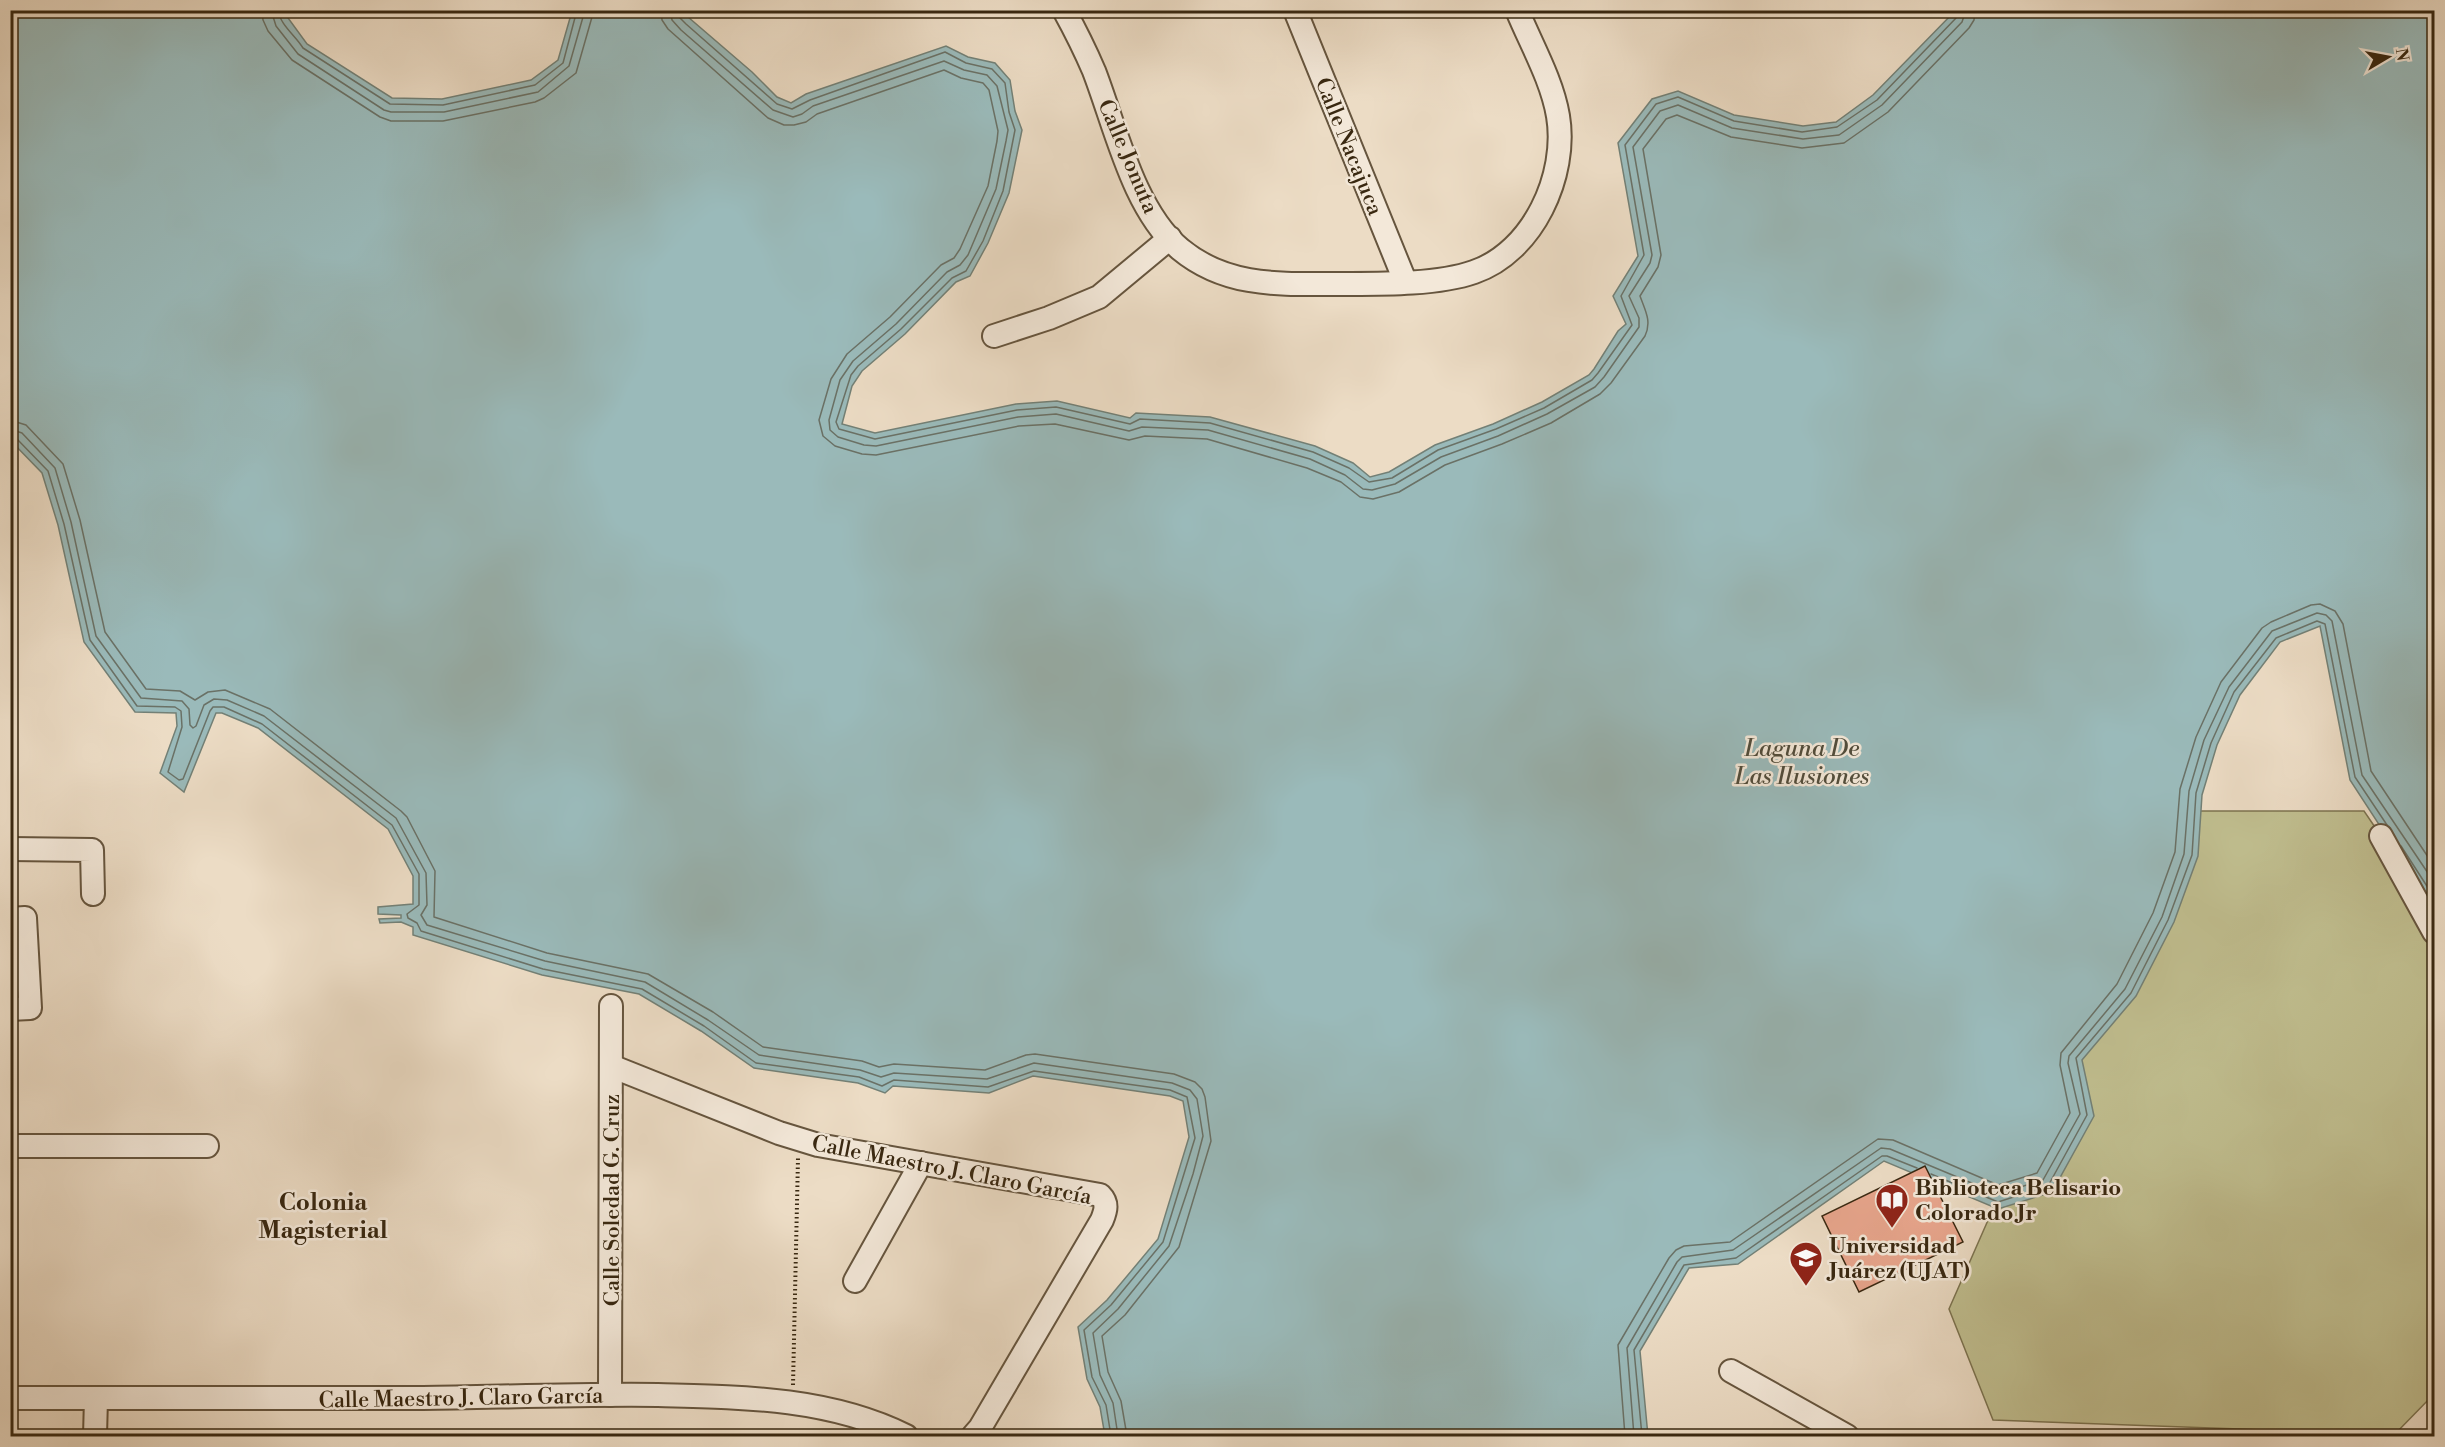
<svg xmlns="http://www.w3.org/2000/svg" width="2445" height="1447" viewBox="0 0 2445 1447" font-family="'Libre Bodoni',serif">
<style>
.green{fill:#c0be8f;stroke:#7c7350;stroke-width:1.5}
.water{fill:#9ababa;stroke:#738076;stroke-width:1.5}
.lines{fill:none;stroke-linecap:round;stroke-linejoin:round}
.shore{stroke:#6a7166;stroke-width:1.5}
.building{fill:#e7a58c;stroke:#392811;stroke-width:1.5}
.minor-casing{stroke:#66553e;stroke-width:26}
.path{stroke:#392811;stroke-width:4;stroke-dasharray:1.5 3;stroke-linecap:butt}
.minor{stroke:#f3e8d9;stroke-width:22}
.labels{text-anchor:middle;stroke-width:5;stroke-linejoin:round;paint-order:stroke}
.street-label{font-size:22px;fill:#392811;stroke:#f3e8d9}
.poi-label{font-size:22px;font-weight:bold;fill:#392811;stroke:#f3e8d9;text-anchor:start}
.water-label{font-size:24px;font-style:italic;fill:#514c3b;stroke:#f3e8d9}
.neighbourhood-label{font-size:24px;font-weight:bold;fill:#392811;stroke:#f3e8d9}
</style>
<rect width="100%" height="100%" fill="#ecdcc5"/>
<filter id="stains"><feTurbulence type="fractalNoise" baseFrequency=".00333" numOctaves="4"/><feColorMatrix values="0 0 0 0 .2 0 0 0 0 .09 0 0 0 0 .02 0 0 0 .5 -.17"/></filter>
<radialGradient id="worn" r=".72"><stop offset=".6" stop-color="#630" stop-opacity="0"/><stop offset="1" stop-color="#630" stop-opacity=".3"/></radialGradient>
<!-- green -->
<polygon class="green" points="2189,811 2364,811 2381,836 2434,932 2434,1394 2393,1436 2355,1436 2348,1433 1993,1420 1949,1309 2007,1177"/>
<!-- water -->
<polygon class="water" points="10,11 283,11 307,44 392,98 442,99 531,80 558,60 572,11 681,11 752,72 777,97 791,103 806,94 946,46 968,57 995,63 1010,80 1015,111 1022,130 1009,193 988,243 970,276 956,282 905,334 862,371 852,386 842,424 875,433 1016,404 1057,401 1130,418 1136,413 1210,417 1315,446 1353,463 1370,477 1389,472 1435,445 1493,424 1542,402 1589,375 1594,369 1618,331 1626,324 1613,296 1638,256 1618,143 1652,99 1678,91 1734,115 1803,126 1836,122 1873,95 1955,11 2434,11 2434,909 2350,780 2320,626 2280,642 2240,695 2217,745 2202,795 2198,856 2174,922 2136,996 2082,1060 2094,1116 2052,1192 1998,1209 1884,1161 1738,1264 1689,1268 1640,1351 1648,1436 1105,1436 1100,1407 1087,1379 1078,1327 1107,1300 1158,1239 1189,1137 1183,1101 1170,1096 1033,1076 989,1093 893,1086 885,1093 858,1083 754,1068 701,1031 639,994 542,975 413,935 413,927 401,922 380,923 379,919 401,918 401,915 378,914 378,907 413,904 413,876 388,829 258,728 222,713 216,713 184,792 160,773 177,726 176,713 135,712 84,642 58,525 42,473 11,441"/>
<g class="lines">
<!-- shore -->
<g class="shore">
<polyline points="262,10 263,20 268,31 292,60 380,117 391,121 443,121 535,102 544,98 576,73 594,10"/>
<polyline points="271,10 276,26 298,54 384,110 391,112 444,112 538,92 569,66 585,10"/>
<path d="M278,10c2,15 18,26 25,38l87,56 53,1 92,-20 28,-22 14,-53"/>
<path d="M661,10l1,10 6,9 100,89 16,7h10l12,-3 11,-8 127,-44 17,8 22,5 6,7 9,41 -1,10 -9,45 -28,63 -6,9 -13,7 -51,52 -43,37 -16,25 -12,41 4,16 12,10 27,8 14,1 143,-29 36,-2 74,16 16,-4 62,3 100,29 34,14 19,15 13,2 26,-7 46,-27 57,-21 49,-21 49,-29 11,-11 34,-47c7,-15 0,-26 -5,-40l18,-29 3,-12 -18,-106 23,-30 11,-4 54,22 71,11 42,-5 44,-31 81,-84 5,-8 1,-10"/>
<polyline points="670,10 672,20 681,30 773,110 793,117 802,114 813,106 944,61 964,70 987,75 997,86 1008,130 1006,141 996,189 968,255 960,265 947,272 896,324 853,361 840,380 829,420 830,430 838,437 864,445 876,446 1018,417 1056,414 1129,431 1142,427 1208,430 1310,459 1345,475 1363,489 1372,490 1395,484 1441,457 1498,436 1547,414 1595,387 1604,377 1639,327 1639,318 1629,296 1650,263 1652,255 1633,147 1660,111 1678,105 1732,128 1803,139 1839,135 1882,105 1962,22 1966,10"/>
<polyline points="677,10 678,16 686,24 777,104 792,109 810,100 945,52 966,63 992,69 1005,83 1009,112 1015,130 1003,191 983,241 966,271 952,278 901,329 858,366 851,375 836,422 839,429 875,439 1017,410 1056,407 1130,424 1140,419 1210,423 1313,452 1349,468 1369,482 1392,478 1438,450 1496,429 1544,408 1592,380 1598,373 1632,325 1621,296 1644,255 1625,145 1656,104 1678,97 1734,121 1802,132 1837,127 1877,100 1957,17 1958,10"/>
<polyline points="10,420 26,425 63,464 80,520 105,632 146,689 180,691 195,700 208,692 225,690 270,709 401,811 407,817 435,871 434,917 547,953 648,974 713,1012 763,1047 862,1061 879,1067 894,1064 985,1070 1026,1055 1035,1054 1174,1074 1195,1082 1202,1089 1205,1097 1211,1141 1179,1247 1125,1315 1102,1336 1108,1372 1121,1401 1127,1436"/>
<polyline points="10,429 22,433 55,468 71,522 96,636 141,698 182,701 189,709 190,725 193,728 196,726 204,705 214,699 227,700 264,716 396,818 426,873 427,905 421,915 427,925 545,961 645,982 708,1020 759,1055 860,1070 881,1077 894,1073 987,1079 1034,1063 1172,1083 1190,1090 1197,1099 1203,1136 1193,1174 1169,1246 1118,1309 1093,1333 1100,1375 1113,1403 1118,1436"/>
<polyline points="10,437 17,439 48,471 64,524 90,640 137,706 175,707 181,711 182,727 168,772 179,780 183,779 210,711 213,707 224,707 262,724 392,825 419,874 419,905 407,914 408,918 417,923 421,931 543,969 642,989 704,1026 756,1063 859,1077 882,1086 894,1080 988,1087 1034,1071 1170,1090 1187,1097 1195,1138 1163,1242 1111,1305 1084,1330 1092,1377 1106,1405 1111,1436"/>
<polyline points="2401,846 2434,897"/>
<polyline points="1931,1174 1998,1202 2048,1186 2087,1115 2076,1058 2131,993 2168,920 2192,855 2196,793 2211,743 2234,692 2276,638 2317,621 2325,624 2355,777 2387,825"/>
<polyline points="1625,1436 1618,1345 1669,1258 1676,1250 1684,1246 1730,1242 1878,1139 1893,1140 1998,1185 2037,1173 2070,1113 2060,1065 2061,1053 2117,984 2153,913 2175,852 2180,789 2196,737 2221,682 2262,628 2271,622 2311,605 2320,604 2335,611 2343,624 2371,771 2434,866"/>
<polyline points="1634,1436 1627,1348 1677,1262 1682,1257 1733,1250 1881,1148 1890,1149 1998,1194 2043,1180 2080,1114 2068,1063 2069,1056 2125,989 2162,917 2184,854 2189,791 2204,740 2229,687 2272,631 2317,613 2326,615 2332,621 2362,775 2434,882"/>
<polyline points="1642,1436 1634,1350 1684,1265 1736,1258 1882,1156 1887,1156 1917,1168"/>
</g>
</g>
<!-- building -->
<polygon class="building" points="1925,1166 1963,1242 1859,1292 1822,1216"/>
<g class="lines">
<!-- minor casing -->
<g class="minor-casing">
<g id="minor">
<path d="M1064,10c11,20 21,40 30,61 22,57 39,138 86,178 47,39 102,35 159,35 40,0 98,1 135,-12 59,-20 94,-97 84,-156 -6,-36 -27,-72 -41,-106"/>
<polyline points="1295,10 1405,281"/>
<polyline points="994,336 1049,318 1099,297 1170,238"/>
<polyline points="2381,836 2434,932"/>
<polyline points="10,849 92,850 93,894"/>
<polyline points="10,919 25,918 30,1008 10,1009"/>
<path d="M611,1066l168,67 39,12 282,50c8,8 6,15 2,25l-122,208 -7,8"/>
<polyline points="10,1146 207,1146"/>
<polyline points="855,1281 921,1163"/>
<polyline points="1731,1371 1847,1436"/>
<polyline points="610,1395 611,1006"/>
<path d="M10,1398c138,-1 275,1 413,0 78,-1 157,-4 235,-3 85,2 172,3 248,41"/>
<polyline points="95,1436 96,1398"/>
</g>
</g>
<!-- path -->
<polyline class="path" points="793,1385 798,1158"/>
<!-- minor -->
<use href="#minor" class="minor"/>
</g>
<!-- icons -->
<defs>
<g id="library-pin" transform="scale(1.725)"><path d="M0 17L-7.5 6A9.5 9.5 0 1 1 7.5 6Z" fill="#8f2418" stroke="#f3e8d9"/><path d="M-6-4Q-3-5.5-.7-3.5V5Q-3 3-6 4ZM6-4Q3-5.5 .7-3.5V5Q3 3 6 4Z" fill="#fff"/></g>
<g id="university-pin" transform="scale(1.725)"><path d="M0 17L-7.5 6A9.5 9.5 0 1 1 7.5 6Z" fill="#8f2418" stroke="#f3e8d9"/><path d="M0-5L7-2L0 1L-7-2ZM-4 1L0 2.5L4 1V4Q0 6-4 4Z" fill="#fff"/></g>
</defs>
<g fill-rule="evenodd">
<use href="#library-pin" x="1892" y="1200"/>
<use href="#university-pin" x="1806" y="1258"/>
</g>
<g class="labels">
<!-- street labels -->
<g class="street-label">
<text transform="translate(1350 146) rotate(68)" y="8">Calle Nacajuca</text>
<text transform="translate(1129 156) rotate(67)" y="8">Calle Jonuta</text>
<text transform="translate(952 1169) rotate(11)" y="8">Calle Maestro J. Claro García</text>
<text transform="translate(611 1200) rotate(-90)" y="8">Calle Soledad G. Cruz</text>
<text transform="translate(461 1397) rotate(-1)" y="8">Calle Maestro J. Claro García</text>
</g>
<!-- poi labels -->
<g class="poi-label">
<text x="1915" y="1195">Biblioteca Belisario<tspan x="1915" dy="25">Colorado Jr</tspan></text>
<text x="1829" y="1253">Universidad<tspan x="1829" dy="25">Juárez (UJAT)</tspan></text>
</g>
<!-- water labels -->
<g class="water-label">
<text x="1802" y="756">Laguna De<tspan x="1802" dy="28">Las Ilusiones</tspan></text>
</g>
<!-- neighbourhood labels -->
<g class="neighbourhood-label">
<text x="323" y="1210">Colonia<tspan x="323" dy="28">Magisterial</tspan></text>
</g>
</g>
<!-- margin -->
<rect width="2445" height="1447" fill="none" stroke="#ecdcc5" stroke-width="36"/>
<rect x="12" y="12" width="2421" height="1423" fill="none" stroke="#392811" stroke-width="3"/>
<rect x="18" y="18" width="2409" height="1411" fill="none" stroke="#392811" stroke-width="1.5"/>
<!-- north arrow -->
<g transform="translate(2388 57) rotate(80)" stroke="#f3e8d9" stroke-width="4.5" paint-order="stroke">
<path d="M0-4.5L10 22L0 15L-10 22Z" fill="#392811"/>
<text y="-9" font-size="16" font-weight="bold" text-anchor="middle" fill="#392811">N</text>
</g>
<rect width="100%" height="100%" filter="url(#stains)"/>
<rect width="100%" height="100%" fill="url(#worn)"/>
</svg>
